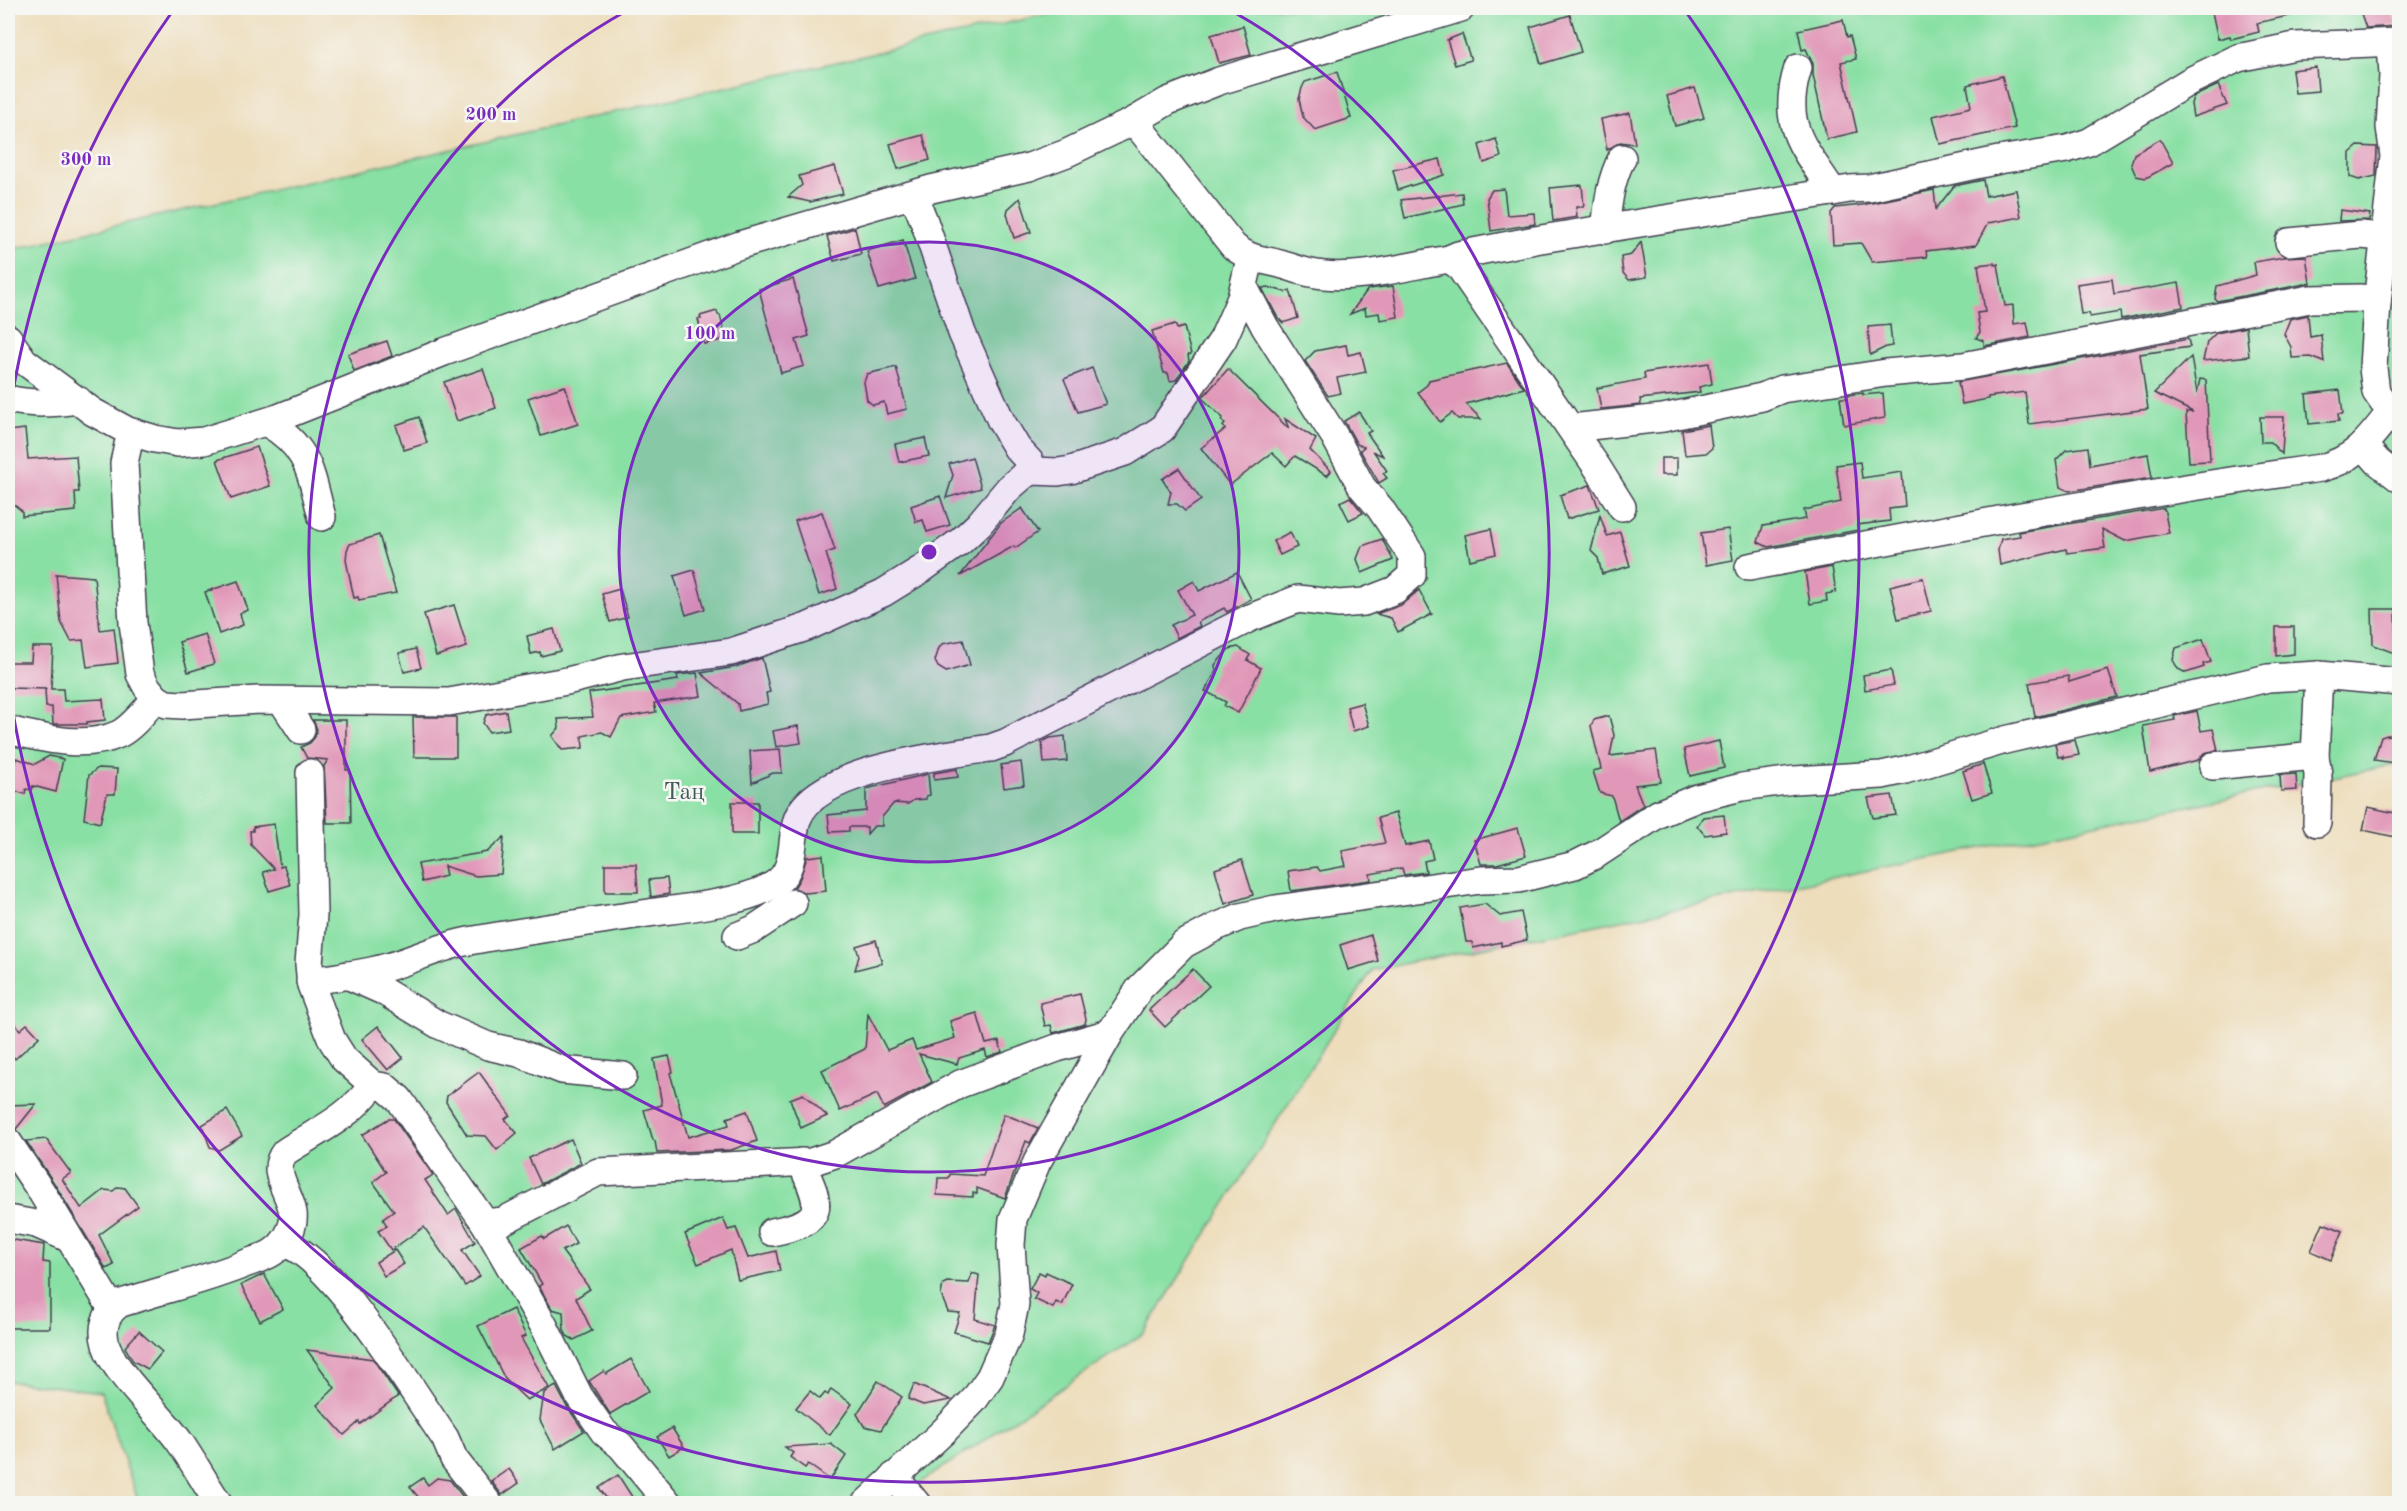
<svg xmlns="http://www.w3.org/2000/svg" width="2407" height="1511" viewBox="0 0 2407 1511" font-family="'Old Standard TT',serif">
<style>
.green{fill:#89e0a4;stroke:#568170;stroke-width:1.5}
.building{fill:#e197b8}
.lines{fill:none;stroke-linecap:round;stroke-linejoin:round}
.minor-casing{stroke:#403e4e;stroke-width:30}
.minor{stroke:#fff;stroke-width:27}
.ring{fill:none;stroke:#7b2cbf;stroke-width:3}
.labels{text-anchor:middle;stroke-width:5;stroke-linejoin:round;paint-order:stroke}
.park-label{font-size:24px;fill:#415b5a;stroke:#f6f6f2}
.centre{fill:#7b2cbf;stroke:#f6f6f2;stroke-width:3}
.ring-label{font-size:18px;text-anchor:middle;font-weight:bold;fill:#7b2cbf;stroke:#f6f6f2;stroke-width:5;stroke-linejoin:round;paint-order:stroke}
</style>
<rect width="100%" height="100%" fill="#f6f6f2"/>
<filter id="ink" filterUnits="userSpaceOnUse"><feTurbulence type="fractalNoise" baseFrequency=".0167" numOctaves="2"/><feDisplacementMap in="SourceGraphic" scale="12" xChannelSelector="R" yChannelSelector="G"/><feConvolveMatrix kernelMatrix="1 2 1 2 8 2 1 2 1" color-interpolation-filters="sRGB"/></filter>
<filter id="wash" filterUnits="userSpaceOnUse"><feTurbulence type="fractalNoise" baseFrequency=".008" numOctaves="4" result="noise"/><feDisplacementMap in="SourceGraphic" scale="24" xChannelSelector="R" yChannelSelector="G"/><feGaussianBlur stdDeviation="1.35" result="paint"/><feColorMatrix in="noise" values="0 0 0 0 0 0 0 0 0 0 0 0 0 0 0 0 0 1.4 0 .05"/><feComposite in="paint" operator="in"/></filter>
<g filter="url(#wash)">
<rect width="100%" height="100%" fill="#edddbb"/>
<!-- green -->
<polygon class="green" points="1074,8 2377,8 2400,52 2399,764 1372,970 1144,1333 890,1503 139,1503 101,1392 8,1381 8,250"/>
<g id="blocks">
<!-- building -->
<g class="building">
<polygon points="2211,8 2296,8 2297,14 2257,23 2259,32 2231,39 2230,36 2218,39"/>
<polygon points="2359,8 2392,8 2397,26 2366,28"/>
<polygon points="1570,15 1581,52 1541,64 1530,27"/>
<polygon points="1843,20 1847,37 1850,36 1856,59 1841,62 1857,132 1827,139 1813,75 1813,64 1806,49 1802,50 1798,30"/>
<polygon points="1243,26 1251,55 1219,63 1211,35"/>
<polygon points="1462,34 1471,60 1455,65 1447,40"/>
<polygon points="2316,67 2318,91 2295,93 2292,70"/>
<polygon points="1337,72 1351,118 1315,130 1303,117 1299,99 1302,88 1305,82"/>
<polygon points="2002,76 2015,128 1940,144 1933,116 1971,107 1967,85"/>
<polygon points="2218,85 2227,105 2193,117 2191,104 2193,97"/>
<polygon points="1695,88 1704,118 1675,126 1667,96"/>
<polygon points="1630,113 1635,144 1620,142 1607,150 1601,119"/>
<polygon points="923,135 930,160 898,169 890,144"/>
<polygon points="1496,139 1501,157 1484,163 1479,145"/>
<polygon points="2160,139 2173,163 2146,178 2136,176 2131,164 2134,154"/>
<polygon points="2358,146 2377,147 2376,176 2359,180 2350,177 2350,153"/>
<polygon points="1440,159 1444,175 1398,190 1393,170"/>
<polygon points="835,166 843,194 810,202 788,197 802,185 799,176"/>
<polygon points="1983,180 1986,196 2016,190 2021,217 1988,223 1976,245 1926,251 1927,257 1872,262 1861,243 1833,245 1831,213 1835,208 1862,205 1934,190 1936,209 1954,186"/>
<polygon points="1582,185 1584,207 1576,207 1577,217 1553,221 1550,188"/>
<polygon points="1504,189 1507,215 1534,213 1535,224 1491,231 1487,198 1492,190"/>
<polygon points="1462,193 1463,204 1405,218 1401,200"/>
<polygon points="1020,198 1031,232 1014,238 1007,214 1008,209"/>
<polygon points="2340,210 2370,214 2369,220 2339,221"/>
<polygon points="855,228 861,254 834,261 827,236"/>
<polygon points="903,240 915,279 879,289 867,251"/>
<polygon points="1641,242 1647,277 1629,280 1623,273 1621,257 1631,255"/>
<polygon points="2306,256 2310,283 2217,301 2215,299 2217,286 2256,275 2254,262 2284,257"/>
<polygon points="1994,263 1995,265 1998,264 2005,306 2013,305 2014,324 2027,322 2030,337 1984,346 1984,341 1976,338 1980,332 1977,313 1985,312 1978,265"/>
<polygon points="793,279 809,336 796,340 804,366 781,373 759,289"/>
<polygon points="2112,279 2114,294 2179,283 2183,307 2121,319 2120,312 2090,317 2089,313 2081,314 2077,284"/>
<polygon points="1393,286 1398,317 1380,320 1379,313 1366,315 1365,308 1350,314 1368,289"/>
<polygon points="1268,287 1285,292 1290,290 1298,318 1283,323 1278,318 1262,288"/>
<polygon points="717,311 718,315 720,315 726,339 704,344 698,319 701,319 700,316"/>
<polygon points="2308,315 2310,337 2321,335 2324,362 2311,357 2292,358 2291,347 2284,334 2290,319"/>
<polygon points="1175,324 1177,329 1184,327 1191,354 1188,355 1189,361 1176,380 1170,381 1168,373 1164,373 1152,331"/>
<polygon points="1890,325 1892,346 1886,347 1870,355 1868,327"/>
<polygon points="2246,327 2249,356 2203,361 2207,342 2216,333"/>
<polygon points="2188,339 2190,347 2140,354 2148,409 2029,424 2025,392 1988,397 1988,399 1962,404 1958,382"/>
<polygon points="387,341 392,356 354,371 348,354"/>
<polygon points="1346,345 1348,355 1361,352 1366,372 1337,378 1341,393 1328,396 1305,361 1315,351"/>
<polygon points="2191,357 2197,393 2200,379 2206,380 2210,461 2189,462 2186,412 2193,412 2154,393"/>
<polygon points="1507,363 1524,388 1466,404 1481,419 1458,419 1452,413 1440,422 1418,392 1427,385 1429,380"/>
<polygon points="1709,363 1712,384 1699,387 1700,392 1640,399 1641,405 1601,409 1597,388 1645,379 1644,373"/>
<polygon points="896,367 907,409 887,414 884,402 873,405 867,400 864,382 867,374"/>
<polygon points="1092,368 1106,404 1078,412 1064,379"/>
<polygon points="483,369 496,408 457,421 444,382"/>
<polygon points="1228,369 1289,429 1285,419 1316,439 1310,450 1331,471 1327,476 1295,456 1286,466 1272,453 1230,485 1201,448 1225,429 1223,426 1225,424 1221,420 1223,418 1202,398"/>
<polygon points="565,386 578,424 541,436 528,398"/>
<polygon points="2340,390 2343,414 2338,414 2339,421 2309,424 2306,394"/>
<polygon points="1863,393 1863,395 1883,393 1885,418 1844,425 1840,398 1847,398 1847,395"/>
<polygon points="1359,412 1371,431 1367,433 1383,456 1374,452 1387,471 1383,473 1387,478 1379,483 1360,450 1364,447 1357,444 1344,421"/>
<polygon points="419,417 427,443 404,450 396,425"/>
<polygon points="2260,417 2284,417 2282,454 2270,442 2261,442"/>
<polygon points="1709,425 1712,448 1706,453 1685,455 1682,430"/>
<polygon points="25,429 28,459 76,456 79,492 75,492 76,511 22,516 22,511 8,500 8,431"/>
<polygon points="925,438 929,456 899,462 895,444"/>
<polygon points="257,447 270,486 231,499 217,460"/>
<polygon points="2088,447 2090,465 2148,454 2152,478 2069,491 2060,487 2056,460 2066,450"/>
<polygon points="972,457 981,488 946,498 953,475 949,464"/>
<rect x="1661" y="458" width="16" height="17"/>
<polygon points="1860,462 1862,478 1902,472 1905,507 1889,509 1890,521 1857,525 1858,530 1768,547 1758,542 1763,526 1806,519 1804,510 1841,502 1836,465"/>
<polygon points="1179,468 1201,500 1185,511 1177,504 1168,504 1171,492 1162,479"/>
<polygon points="1590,485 1599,509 1567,519 1560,495"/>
<polygon points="940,496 950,525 927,532 923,520 916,522 911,506"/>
<polygon points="1350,497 1363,513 1349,520 1340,502"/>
<polygon points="1022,508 1038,532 1015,548 1014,546 960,576 1001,523"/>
<polygon points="2164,508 2169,533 2125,541 2102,529 2105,548 2067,553 2066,549 2000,565 1998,550 2001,539 2020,536 2019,532"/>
<polygon points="822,512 835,550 826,553 837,589 819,595 795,521"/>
<polygon points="1600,515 1607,536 1620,532 1630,566 1602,574 1598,558 1591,551"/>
<polygon points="1491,529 1496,554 1470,560 1465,535"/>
<polygon points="1728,529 1733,560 1706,565 1701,533"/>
<polygon points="1290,532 1297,547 1280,555 1273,541"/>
<polygon points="379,535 396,593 359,600 358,597 354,598 346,560 347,550 350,544"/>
<polygon points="1382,539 1393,560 1362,573 1357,559 1362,546"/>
<polygon points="1832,567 1836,592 1826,594 1827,601 1810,604 1805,572"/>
<polygon points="694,570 705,609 686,615 674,576"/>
<polygon points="1237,572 1251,599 1227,612 1224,608 1198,622 1200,626 1177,638 1171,625 1192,615 1178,590 1194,581 1199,591"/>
<polygon points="56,574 94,577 100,630 114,628 118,663 87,667 83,640 71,641 61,622"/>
<polygon points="1923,578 1931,611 1898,619 1890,586"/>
<polygon points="238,581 248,610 240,613 243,625 219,634 205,592"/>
<polygon points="620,589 628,617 610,622 602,594"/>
<polygon points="1419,590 1432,614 1398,632 1391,618 1376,614 1401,605"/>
<polygon points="454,605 467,647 436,656 424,614"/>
<polygon points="2372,609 2396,609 2397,654 2373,645"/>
<polygon points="2276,627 2294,627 2294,654 2276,656"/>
<polygon points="554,629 560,651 541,656 540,652 531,654 527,636"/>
<polygon points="205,634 214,664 188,672 179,642"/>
<polygon points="2203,639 2211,662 2203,664 2204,667 2186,673 2178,669 2173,660 2176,648"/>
<polygon points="963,640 970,665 946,672 938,667 935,661 939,648 942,644"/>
<polygon points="32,647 53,647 51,689 63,689 64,701 103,699 105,720 87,722 87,724 53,724 52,707 46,707 45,689 47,689 9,688 9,662 31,662"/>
<polygon points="1238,647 1250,655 1247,660 1261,668 1238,713 1224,706 1226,702 1205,691 1216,671 1215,665 1229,649"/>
<polygon points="416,649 421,668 404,672 399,653"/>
<polygon points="762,658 770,692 766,693 768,704 739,711 738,704 701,673 736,667"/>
<polygon points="1891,670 1894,685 1865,690 1863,675"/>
<polygon points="2108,670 2117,697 2035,717 2029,683 2068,676 2069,682"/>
<polygon points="697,673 701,696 654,703 656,712 621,718 611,737 602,732 582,736 583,748 562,750 552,736 559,728 558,719 593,717 589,693 678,680 677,675"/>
<polygon points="1362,703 1369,726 1353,731 1347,707"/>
<polygon points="506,711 509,729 489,732 483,723 486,715"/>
<polygon points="2197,711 2201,731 2213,729 2218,750 2204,753 2198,760 2150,772 2143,726 2175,720 2174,716"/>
<polygon points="1609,716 1614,735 1610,756 1656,750 1661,782 1635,785 1643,805 1619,821 1612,796 1600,793 1593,771 1601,769 1591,726 1594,720"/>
<polygon points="413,717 456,717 456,757 414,757"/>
<polygon points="313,720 346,720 346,770 350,770 351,823 327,823 324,766 328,760 307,758 301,747 310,743 315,737 317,729"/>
<polygon points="798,726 801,743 776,747 773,731"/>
<polygon points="2387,735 2400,737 2400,764 2374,760 2381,737"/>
<polygon points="1065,736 1067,761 1044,763 1042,742 1050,738"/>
<polygon points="2075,740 2079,755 2063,758 2063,756 2058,757 2055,744"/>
<polygon points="1719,741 1724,768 1690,776 1684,749"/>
<polygon points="780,749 782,773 773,773 752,783 750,751"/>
<polygon points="49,756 63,759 56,792 33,786 32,790 26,789 25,794 8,789 16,758 35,764"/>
<polygon points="1021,762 1024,785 1004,788 1001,765"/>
<polygon points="1983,764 1992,793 1972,799 1963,771"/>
<polygon points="98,768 117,769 115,794 107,794 100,823 84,819 89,775"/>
<polygon points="957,769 958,777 934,780 934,773"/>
<polygon points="928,774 930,795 926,796 926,799 914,800 908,804 894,803 882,817 882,826 874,826 867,834 867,827 849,827 849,831 830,832 828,815 866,811 866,789"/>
<polygon points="2296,774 2297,790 2281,791 2280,775"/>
<polygon points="1892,795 1896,815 1873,818 1868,798"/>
<rect x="732" y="802" width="26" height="32"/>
<polygon points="2368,807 2400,814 2400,838 2363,830"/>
<polygon points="1396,813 1405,846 1429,841 1433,859 1424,861 1426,872 1404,875 1402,868 1370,874 1371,880 1291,891 1288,871 1317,867 1320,871 1346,866 1342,851 1385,843 1378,818"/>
<polygon points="1724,815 1726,832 1705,835 1697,826 1703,817"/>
<polygon points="274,824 280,867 284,866 290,885 269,891 263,872 274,869 251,845 250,831 253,831 253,827"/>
<polygon points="1518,828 1526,856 1497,864 1481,864 1474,840"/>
<polygon points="504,837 501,874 476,876 444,866 446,876 422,882 418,864 487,852"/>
<polygon points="823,855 826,891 805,893 794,888 800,878 807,857"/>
<polygon points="1242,860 1253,895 1225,904 1215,869"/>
<polygon points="605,864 636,864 638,892 605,892"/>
<polygon points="667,878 669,894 651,897 649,880"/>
<polygon points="1485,904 1500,916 1521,912 1527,940 1501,946 1501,942 1473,948 1472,942 1466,942 1460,908"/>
<polygon points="1371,935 1378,961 1348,970 1340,945"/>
<polygon points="876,940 882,963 855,970 859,956 856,946"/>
<polygon points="1193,969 1209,986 1165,1027 1149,1010"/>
<polygon points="1080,994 1086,1019 1085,1024 1053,1033 1051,1025 1045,1026 1040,1003"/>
<polygon points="977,1013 986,1044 999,1041 1002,1052 987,1057 985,1050 959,1058 957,1064 919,1054 932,1082 884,1108 877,1094 840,1111 822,1070 865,1049 868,1014 887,1050 912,1040 916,1050 955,1038 950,1021"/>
<polygon points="8,1016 20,1030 27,1024 39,1037 15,1059 8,1050"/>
<polygon points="378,1026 403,1058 388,1070 362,1039"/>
<polygon points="669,1056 673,1072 670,1073 688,1137 729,1125 727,1118 747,1111 757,1141 731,1150 657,1153 655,1141 653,1140 644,1110 662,1105 654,1059"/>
<polygon points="479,1072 510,1115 505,1119 517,1133 497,1150 486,1136 467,1135 446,1102 447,1096"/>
<polygon points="803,1094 827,1116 801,1128 790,1099"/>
<polygon points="36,1104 16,1129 8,1126 8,1105"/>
<polygon points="227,1110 242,1136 219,1150 210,1147 202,1125"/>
<polygon points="1004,1114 1038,1128 1030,1143 1026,1141 1005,1198 977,1188 977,1194 973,1193 973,1197 937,1195 938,1178 949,1178 950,1174 983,1176"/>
<polygon points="388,1119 394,1119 433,1175 425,1180 448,1215 456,1209 475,1242 462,1250 480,1276 465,1286 424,1227 391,1250 378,1231 387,1226 383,1219 394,1211 373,1182 386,1172 362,1135"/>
<polygon points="46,1139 71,1173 62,1179 81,1208 104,1190 113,1191 118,1187 125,1188 138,1206 99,1235 114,1265 106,1269 54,1183 26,1141"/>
<polygon points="571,1139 581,1163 541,1184 529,1158"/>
<polygon points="723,1218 728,1230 736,1228 748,1258 776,1251 780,1271 738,1280 731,1250 698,1264 685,1234"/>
<polygon points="2323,1223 2343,1231 2331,1260 2311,1251"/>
<polygon points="566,1226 576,1244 562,1251 590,1289 576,1298 592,1331 574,1340 567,1336 564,1330 563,1312 552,1309 539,1286 542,1284 521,1248 542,1236 544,1239"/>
<polygon points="8,1239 44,1245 43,1262 50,1263 50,1328 8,1328"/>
<polygon points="395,1250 404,1264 384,1276 376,1262"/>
<polygon points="1039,1272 1045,1275 1046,1272 1072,1284 1062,1305 1056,1302 1053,1308 1034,1299 1037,1293 1030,1289"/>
<polygon points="972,1273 979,1275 975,1319 995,1325 988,1342 954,1332 960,1313 948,1312 941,1295 943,1284 947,1282 969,1283"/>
<polygon points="264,1274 283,1309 260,1321 241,1285"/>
<polygon points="513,1309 526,1336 521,1338 549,1388 527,1400 505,1379 478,1326"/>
<polygon points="139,1331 162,1352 148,1369 133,1361 125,1347"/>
<polygon points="307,1350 373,1359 398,1396 360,1424 359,1422 344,1435 317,1405 335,1388"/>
<polygon points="631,1359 649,1391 610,1414 589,1381 604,1371 606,1374"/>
<polygon points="878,1381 902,1397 881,1430 864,1426 857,1414"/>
<polygon points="914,1384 951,1400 923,1405 908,1399"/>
<polygon points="556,1386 566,1405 584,1431 555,1449 540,1420 544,1393"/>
<polygon points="831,1389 852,1404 830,1435 796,1408 810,1391 820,1399 825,1393 828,1395"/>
<polygon points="672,1428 684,1447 669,1456 657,1437"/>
<polygon points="831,1444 846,1456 830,1480 808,1464 805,1468 790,1457 793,1453 785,1447"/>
<polygon points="509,1469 519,1483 502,1495 491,1481"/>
<polygon points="618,1475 636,1503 610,1503 599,1488"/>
<polygon points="423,1478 428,1485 437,1478 450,1480 466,1501 460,1501 462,1503 423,1503 410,1487"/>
</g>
</g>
</g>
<g filter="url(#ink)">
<use href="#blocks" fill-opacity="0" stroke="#403e4e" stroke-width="1.5"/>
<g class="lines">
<!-- minor casing -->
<g class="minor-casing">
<g id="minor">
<polyline points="2391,44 2393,75 2390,127 2394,156 2377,303 2373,368 2376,392 2383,402 2393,409 2400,409"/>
<path d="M1798,68c-18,58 5,78 35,124"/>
<path d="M1134,121l100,126c20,14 24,11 46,17 11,3 21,7 31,9 41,9 96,-7 138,-14l9,-4 77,-15 315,-51 19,-1 130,-28 68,-11 22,-7 101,-61 48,-23 57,-12 105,-4"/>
<polyline points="909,196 918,206 924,221 962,333 1001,421 1017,448 1030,462 1033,471"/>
<path d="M1605,230c3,-26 5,-49 17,-72"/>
<polyline points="2289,242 2360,235 2385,237"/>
<polyline points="1449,259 1459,266 1597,467 1622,507"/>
<polyline points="8,338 24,361 93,412 128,431 155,439 178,443 204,441 278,418 444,352 740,245 931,189 1029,167 1067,153 1134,121 1168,101 1219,81 1461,8"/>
<path d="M8,399c23,6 46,4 70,1"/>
<path d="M266,422c43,25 44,49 56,95"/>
<polyline points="1571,428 1663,418 1762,397 1782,389 1886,373 1963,366 2310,299 2361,298 2377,303"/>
<polyline points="135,433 128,445 124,463 133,623 140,674 147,687 156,698 166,704 182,705 258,700 449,702 567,681 623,667 731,652 807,627 883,593 922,569 961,541 979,524 1009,488 1024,475 1033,471 1058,472 1071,470 1125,452 1162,429 1223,339 1241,298 1250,259"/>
<polyline points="2363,445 2378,462 2400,479"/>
<path d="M1749,567c190,-36 380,-73 572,-99 38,-10 49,-31 72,-59"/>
<polyline points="282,701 301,730"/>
<path d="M8,730c34,8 77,20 111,4 15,-8 26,-24 37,-36"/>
<polyline points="2213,766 2315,756"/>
<polyline points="310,773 313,915 309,964 311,985 332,1040 344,1059 373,1085 385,1087 399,1099 485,1223 544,1326 579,1396 604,1432 621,1446 669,1504"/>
<polyline points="2317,823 2318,774 2315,756 2319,675"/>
<polyline points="737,936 754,929 793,903"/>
<polyline points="347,975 383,991 439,1025 488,1046 519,1053 562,1070 623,1076"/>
<path d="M310,981c27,-4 55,-7 81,-15 26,-8 51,-20 78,-25 60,-11 120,-19 180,-28 34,-5 94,-10 124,-28 24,-14 17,-43 24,-65 17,-51 148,-65 194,-72l14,-5 245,-125 48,-19 41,5 25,-2 31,-12 17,-15v-19l-32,-48 -18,-21 -27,-50 -70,-110 -21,-40"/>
<polyline points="8,1142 41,1191 112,1309"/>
<polyline points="8,1219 36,1224 68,1238"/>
<polyline points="485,1223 503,1221 598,1172 811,1162 835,1154 960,1084 1057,1048 1110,1033"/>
<path d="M772,1232c55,-11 50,-24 29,-70"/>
<path d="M283,1243c48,12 131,151 162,195l9,21 35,45"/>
<polyline points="894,1476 917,1504"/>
<path d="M219,1504c-14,-21 -26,-43 -40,-63 -19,-27 -64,-67 -73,-96 -5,-17 -1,-31 13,-41 42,-14 87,-24 128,-41 8,-3 19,-6 26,-11 12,-8 22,-25 20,-39 -3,-21 -24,-41 -8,-61 32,-21 64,-34 88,-67"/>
<polyline points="865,1504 943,1432 974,1400 990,1377 1009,1334 1015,1304 1011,1245 1013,1219 1037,1162 1110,1033 1140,988 1184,944 1216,927 1240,917 1275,909 1481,880 1519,879 1575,865 1597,854 1658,814 1697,798 1742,787 1794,780 1882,775 1905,770 2005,740 2268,678 2319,675 2400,682"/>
</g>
</g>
<!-- minor -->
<use href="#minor" class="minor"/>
</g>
</g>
<!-- distance rings -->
<circle cx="929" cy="552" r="310" fill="#7b2cbf" fill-opacity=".12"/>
<g class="ring">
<circle cx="929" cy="552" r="310"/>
<path d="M1230 10A620 620 0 1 1 628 10"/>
<path d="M8 423A930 930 0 0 1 172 12M1686 12A930 930 0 1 1 8 681"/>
</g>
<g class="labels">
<!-- park labels -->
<g class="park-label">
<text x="684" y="799">Таң</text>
</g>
</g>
<circle cx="929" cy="552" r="9" class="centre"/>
<g class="ring-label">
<text x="491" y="120">200 m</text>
<text x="86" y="165">300 m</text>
<text x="710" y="339">100 m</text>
</g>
<!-- margin -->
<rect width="2407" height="1511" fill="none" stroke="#f6f6f2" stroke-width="30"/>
</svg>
